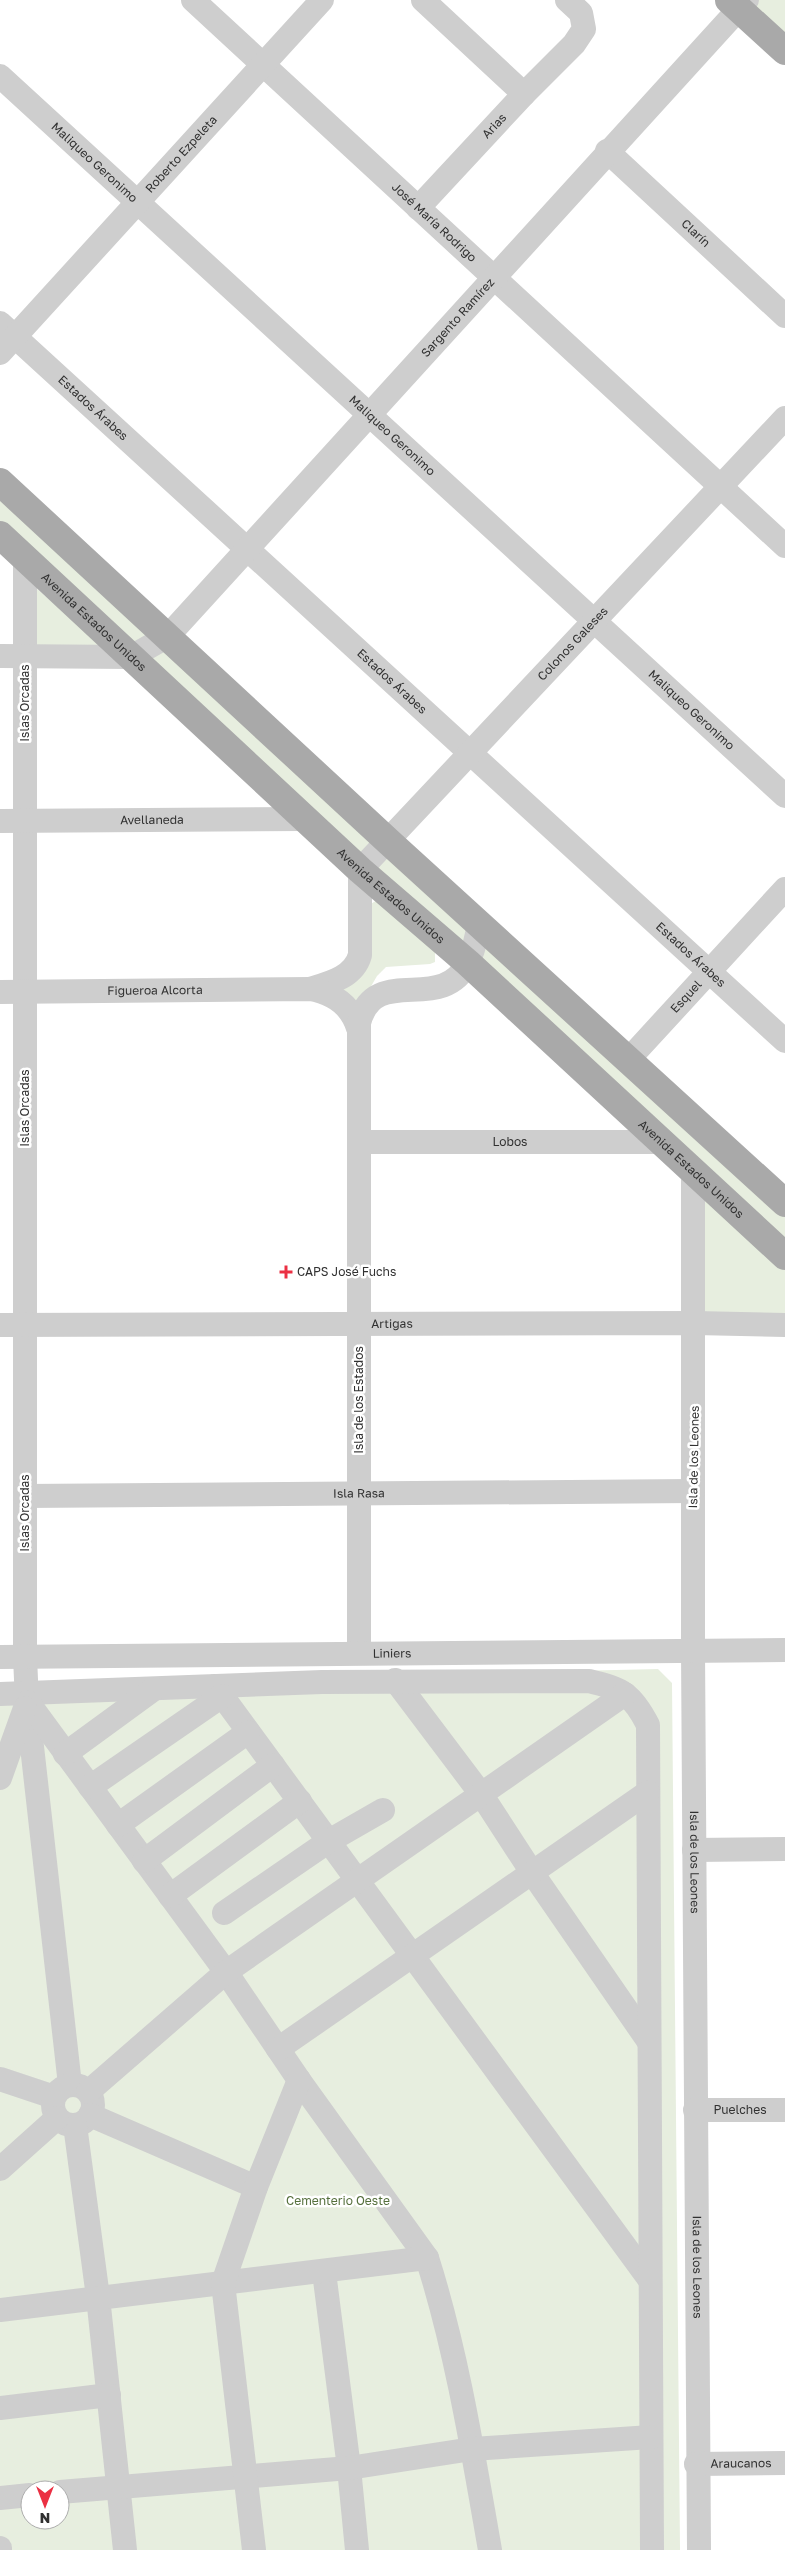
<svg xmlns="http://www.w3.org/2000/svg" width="785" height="2550" viewBox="0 0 785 2550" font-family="'Golos Text',sans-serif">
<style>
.green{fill:#e7eedf;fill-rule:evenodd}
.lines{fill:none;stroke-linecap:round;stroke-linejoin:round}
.minor{stroke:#cecece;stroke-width:24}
.major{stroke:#a9a9a9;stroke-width:28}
.poi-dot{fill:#eb3043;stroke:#fff;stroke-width:2}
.labels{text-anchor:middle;stroke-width:5;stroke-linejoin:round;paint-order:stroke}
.street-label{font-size:12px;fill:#313131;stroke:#fff}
.poi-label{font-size:12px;fill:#313131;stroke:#fff;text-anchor:start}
.park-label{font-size:12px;fill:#556f3c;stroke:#fff}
</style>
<rect width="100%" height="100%" fill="#fff"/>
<!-- green -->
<g class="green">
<polygon points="729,0 785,0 785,51"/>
<polygon points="0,482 785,1203 785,1325 695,1323 695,1175 0,535"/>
<polygon points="36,588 103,646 36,645"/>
<path d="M379,899l56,52v11l-5,2 -44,3 -9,9 -19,33 -25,-22c15,-6 30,-9 37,-25l-1,-57z"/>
<path d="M658,1669l14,14 8,867h-680v-866zM30,2490h30v30h-30z"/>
</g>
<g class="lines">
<!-- minor -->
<g class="minor">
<path id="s1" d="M193,0l592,546"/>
<polyline points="423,0 524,94"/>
<path id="s2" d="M0,76l785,720"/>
<path id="s3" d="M607,151l178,165"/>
<path id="s4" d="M418,208l106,-114 50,-50 10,-15 -3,-16 -14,-13"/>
<path id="s5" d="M0,323l785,718"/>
<path id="s6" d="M0,353l322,-353"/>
<polyline points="25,558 25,1657 27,1702 70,2085"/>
<path id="s7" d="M0,656l131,1 37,-21 579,-636"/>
<path id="s8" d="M0,821l305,-2"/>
<path id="s9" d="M310,989c20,-6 44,-12 50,-34v-85l425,-452"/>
<path id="s10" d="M0,992l310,-3c23,4 41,16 48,39"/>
<path id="s11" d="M628,1060l157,-171"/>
<path id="s12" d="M360,1142h301"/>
<path id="s13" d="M693,1173v477l6,900"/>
<path id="s14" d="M0,1325l695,-2 90,2"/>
<path id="s15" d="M25,1496l668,-5"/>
<path d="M359,1653v-630c16,-61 83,-7 109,-61 6,-11 8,-24 11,-37"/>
<path id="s16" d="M0,1657l785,-7"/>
<polyline points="395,1680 481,1794 533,1874 649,2042"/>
<polyline points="215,1686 649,2279"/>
<path d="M0,1694l322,-12 267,-1c34,8 43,13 59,44l4,825"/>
<path d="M28,1702l198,270 73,108 128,178c30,94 46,195 63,292"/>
<polyline points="65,1754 154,1689"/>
<polyline points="0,1778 25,1708"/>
<polyline points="90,1787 222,1696"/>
<polyline points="118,1825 248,1732"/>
<polyline points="694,1850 785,1849"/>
<polyline points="144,1861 273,1765"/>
<polyline points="170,1896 300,1801"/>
<polyline points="224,1913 329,1841 383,1810"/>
<polyline points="278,2049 648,1792"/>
<polyline points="0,2079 54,2097"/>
<circle cx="73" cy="2105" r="20"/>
<polyline points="88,2092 226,1972 625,1694"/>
<path id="s17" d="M695,2110h90"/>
<polyline points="90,2115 256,2187"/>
<polyline points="75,2125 98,2297 125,2550"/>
<polyline points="0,2169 57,2118"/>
<polyline points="324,2272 349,2468 357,2550"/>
<polyline points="0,2310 427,2258"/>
<polyline points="0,2408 109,2395"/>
<path id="s18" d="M696,2464l89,-1"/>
<polyline points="60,2492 349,2468 472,2449 651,2437"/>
<polyline points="0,2498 30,2495"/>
<polyline points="0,2548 0,2550"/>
<polyline points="254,2550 223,2283 256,2187 299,2080"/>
</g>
<!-- major -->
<g class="major">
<polyline points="729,0 785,51"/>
<polyline points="0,482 389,842 785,1203"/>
<path id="s19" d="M0,535l360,335 108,93 317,293"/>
</g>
</g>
<!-- markers -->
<path class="poi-dot" d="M283.5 1264.5h5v5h5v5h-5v5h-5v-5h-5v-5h5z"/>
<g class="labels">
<!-- street labels -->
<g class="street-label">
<text dy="4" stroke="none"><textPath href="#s4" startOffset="112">Arias</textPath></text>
<text dy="4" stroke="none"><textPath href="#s6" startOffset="269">Roberto Ezpeleta</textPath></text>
<text dy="4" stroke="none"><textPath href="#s2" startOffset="128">Maliqueo Geronimo</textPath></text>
<text dy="4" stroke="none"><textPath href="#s1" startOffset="328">José María Rodrigo</textPath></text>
<text dy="4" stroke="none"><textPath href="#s3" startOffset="121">Clarín</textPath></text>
<text dy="4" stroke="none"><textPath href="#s7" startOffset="604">Sargento Ramírez</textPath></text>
<text dy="4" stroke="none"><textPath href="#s5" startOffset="126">Estados Árabes</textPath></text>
<text dy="4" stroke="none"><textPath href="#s2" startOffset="532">Maliqueo Geronimo</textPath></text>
<text dy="4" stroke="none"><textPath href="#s19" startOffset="128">Avenida Estados Unidos</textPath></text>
<text dy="4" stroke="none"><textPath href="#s9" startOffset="459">Colonos Galeses</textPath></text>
<text dy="4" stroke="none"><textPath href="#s5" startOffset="531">Estados Árabes</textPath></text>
<text transform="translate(25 703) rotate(-90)" y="4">Islas Orcadas</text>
<text dy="4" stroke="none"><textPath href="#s2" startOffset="938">Maliqueo Geronimo</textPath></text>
<text dy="4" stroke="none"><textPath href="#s8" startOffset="152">Avellaneda</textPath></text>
<text dy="4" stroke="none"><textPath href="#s19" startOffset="532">Avenida Estados Unidos</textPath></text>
<text dy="4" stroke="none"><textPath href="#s5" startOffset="936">Estados Árabes</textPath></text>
<text dy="4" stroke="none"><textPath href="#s10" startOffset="155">Figueroa Alcorta</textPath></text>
<text dy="4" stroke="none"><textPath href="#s11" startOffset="86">Esquel</textPath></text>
<text transform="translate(25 1108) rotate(-90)" y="4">Islas Orcadas</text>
<text dy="4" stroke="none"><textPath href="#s12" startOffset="150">Lobos</textPath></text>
<text dy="4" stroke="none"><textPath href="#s19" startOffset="938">Avenida Estados Unidos</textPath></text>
<text dy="4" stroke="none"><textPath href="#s14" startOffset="392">Artigas</textPath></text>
<text transform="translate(359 1400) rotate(-90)" y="4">Isla de los Estados</text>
<text transform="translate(694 1457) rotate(-89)" y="4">Isla de los Leones</text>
<text dy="4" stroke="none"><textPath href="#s15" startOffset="334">Isla Rasa</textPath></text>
<text transform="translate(25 1513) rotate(-90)" y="4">Islas Orcadas</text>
<text dy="4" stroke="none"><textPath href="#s16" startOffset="392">Liniers</textPath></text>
<text dy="4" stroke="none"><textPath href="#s13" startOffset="689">Isla de los Leones</textPath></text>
<text dy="4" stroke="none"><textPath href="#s17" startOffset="45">Puelches</textPath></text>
<text dy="4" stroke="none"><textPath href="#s13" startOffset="1094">Isla de los Leones</textPath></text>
<text dy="4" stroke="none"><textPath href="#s18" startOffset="45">Araucanos</textPath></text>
</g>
<!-- poi labels -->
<g class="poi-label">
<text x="297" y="1276">CAPS José Fuchs</text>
</g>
<!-- park labels -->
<g class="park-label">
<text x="338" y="2205">Cementerio Oeste</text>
</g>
</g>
<!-- north arrow -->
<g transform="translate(45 2505) rotate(180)"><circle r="24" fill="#ffffff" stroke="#adadad"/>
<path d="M0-4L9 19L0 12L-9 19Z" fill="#eb3043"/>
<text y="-8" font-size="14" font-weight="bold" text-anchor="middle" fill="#313131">N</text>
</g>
</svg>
